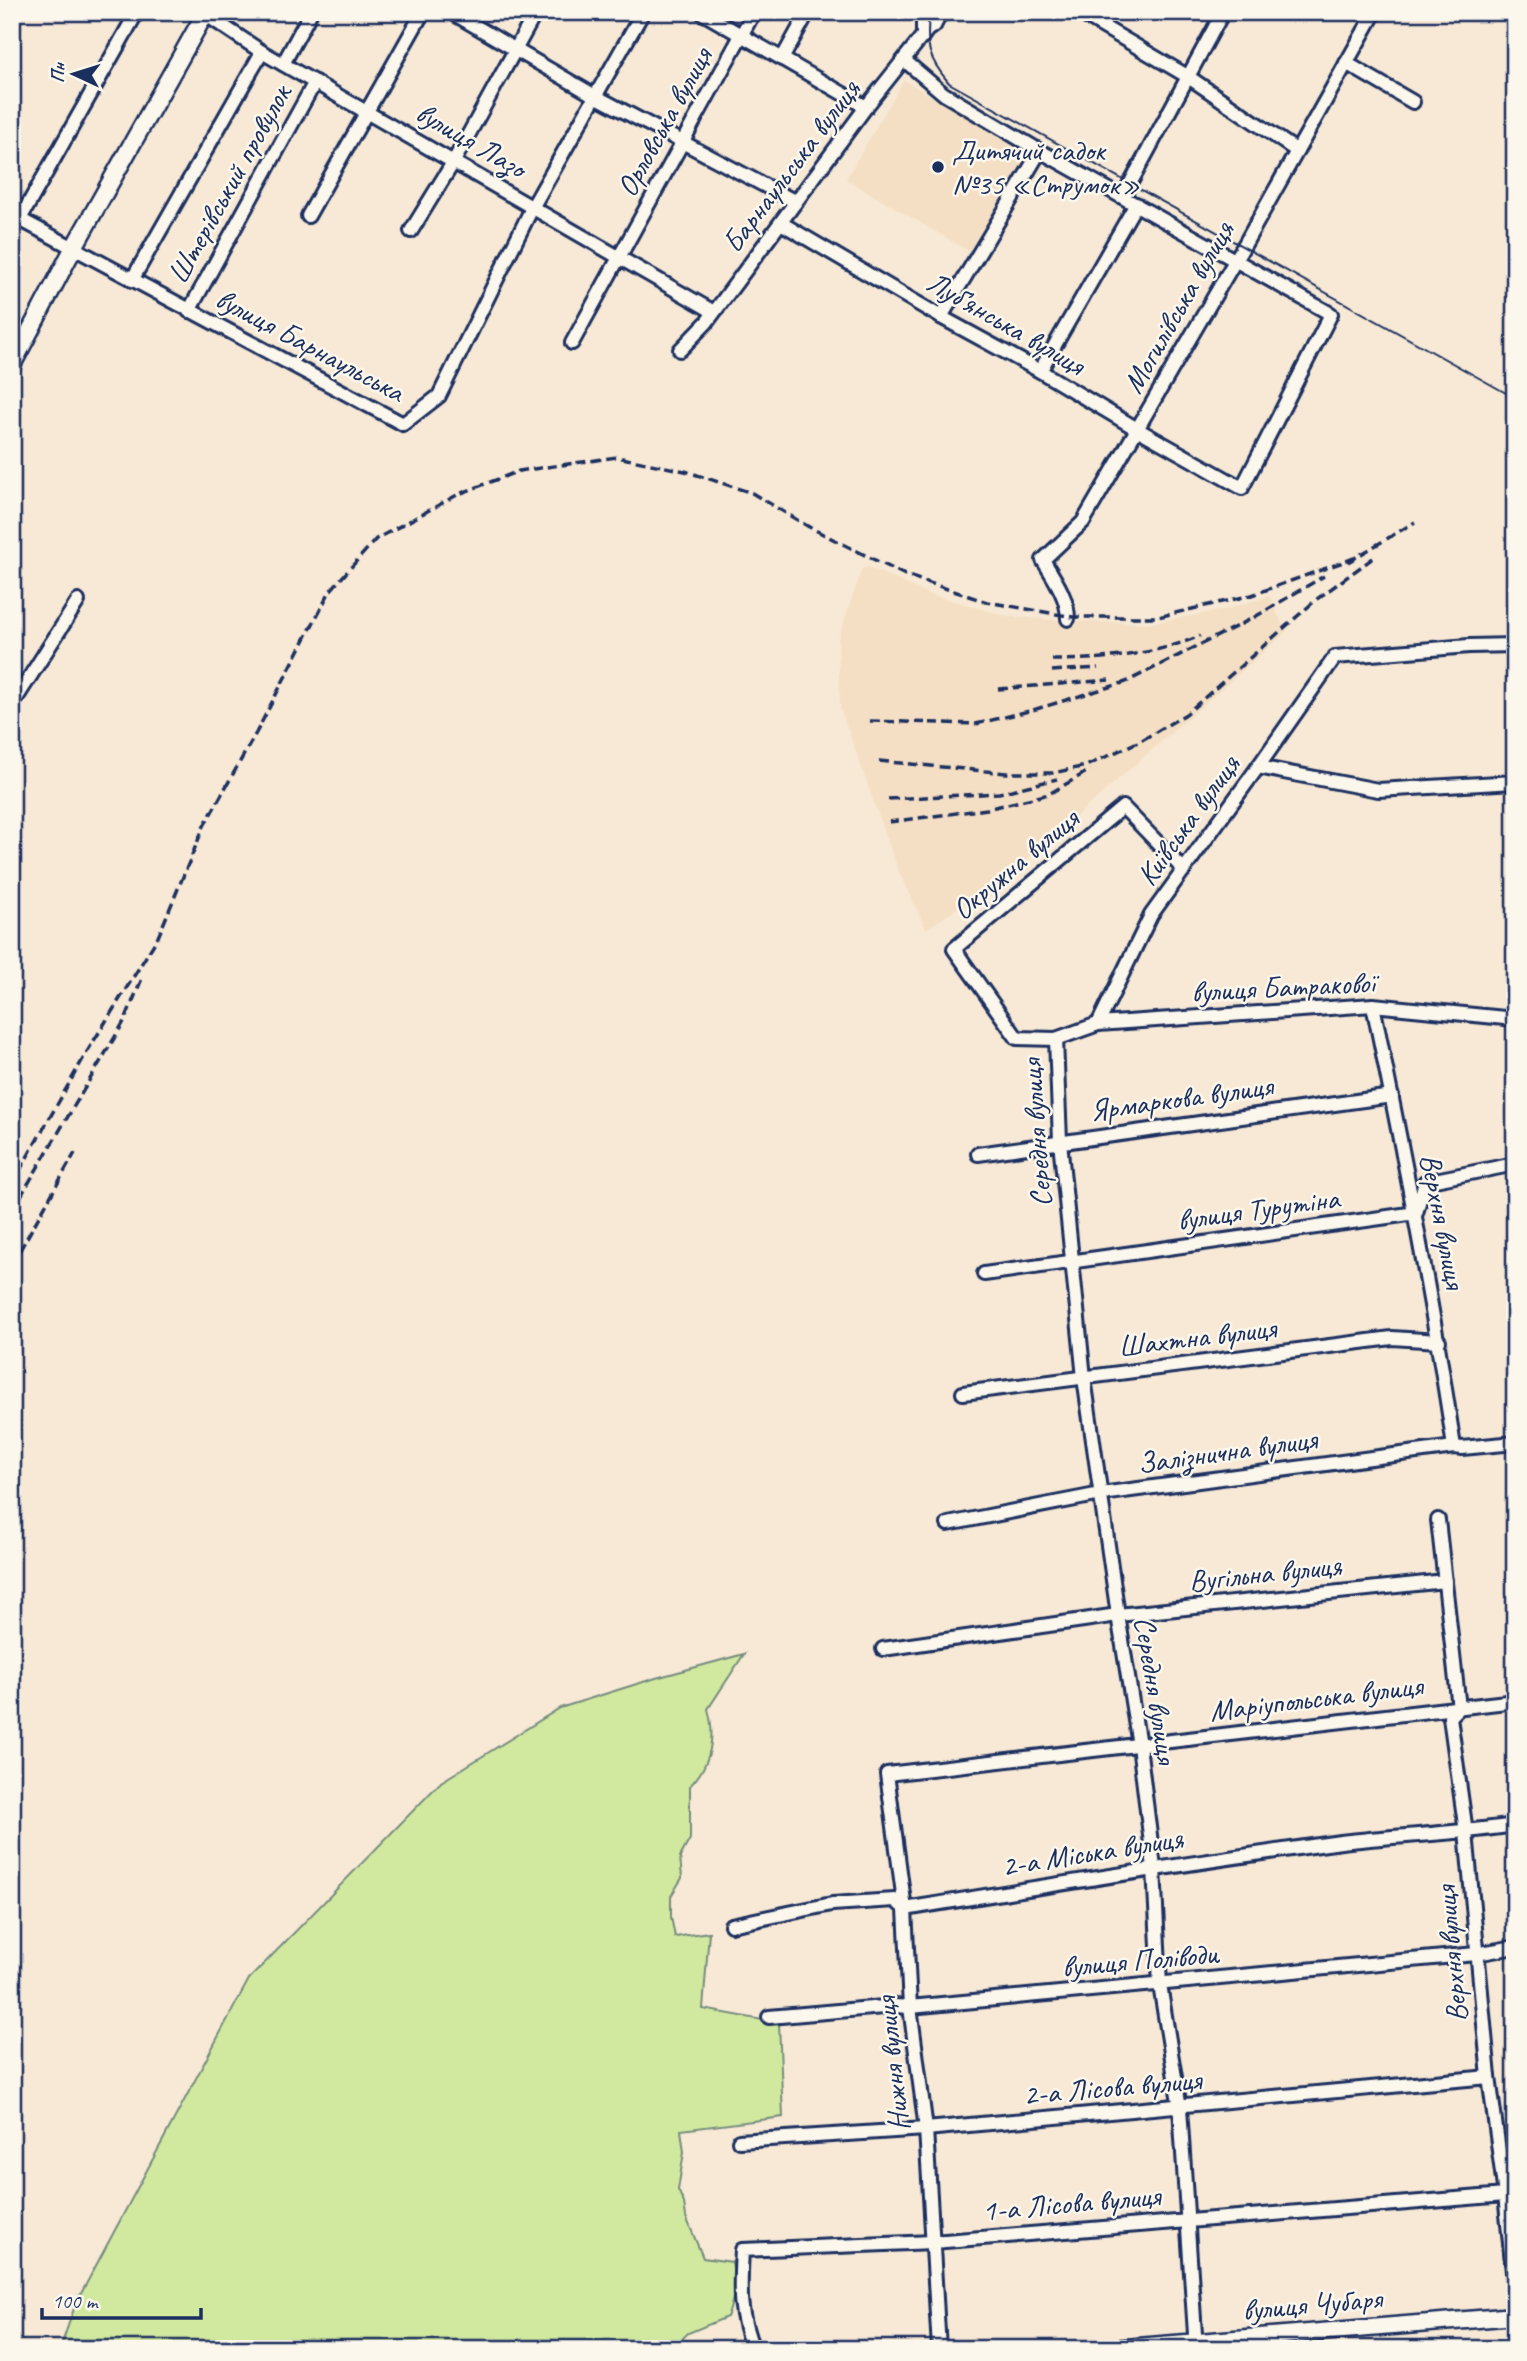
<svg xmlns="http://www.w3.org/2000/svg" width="1527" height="2361" viewBox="0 0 1527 2361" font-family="Caveat,sans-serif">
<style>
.built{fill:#f4dfc4}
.green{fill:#d1e99f;stroke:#768c7e;stroke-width:2}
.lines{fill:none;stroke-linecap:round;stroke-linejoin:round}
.street-casing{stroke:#1b2f5e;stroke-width:18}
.secondary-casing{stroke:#1b2f5e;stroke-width:21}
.street{stroke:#fbf7ec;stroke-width:12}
.secondary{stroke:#fbf7ec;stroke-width:16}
.tram{stroke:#1b2f5e;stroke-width:2}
.rail{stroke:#1b2f5e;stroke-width:3.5;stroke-dasharray:10 5;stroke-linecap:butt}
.poi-dot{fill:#1b2f5e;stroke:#fbf7ec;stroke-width:2.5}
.labels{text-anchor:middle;stroke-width:5;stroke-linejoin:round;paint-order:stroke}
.street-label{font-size:30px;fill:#1b2f5e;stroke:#fbf7ec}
.poi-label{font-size:30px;fill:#1b2f5e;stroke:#fbf7ec;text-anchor:start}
</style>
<rect width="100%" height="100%" fill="#f7e9d5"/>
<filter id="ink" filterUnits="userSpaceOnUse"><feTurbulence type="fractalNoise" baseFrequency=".0143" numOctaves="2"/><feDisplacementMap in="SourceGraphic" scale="14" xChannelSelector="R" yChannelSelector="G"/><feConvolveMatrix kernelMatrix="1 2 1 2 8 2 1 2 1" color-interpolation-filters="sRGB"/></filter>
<g filter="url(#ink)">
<!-- built -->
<g class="built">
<polygon points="904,80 1030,155 972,253 846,179"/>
<polygon points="868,567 928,594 1007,616 1064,621 1151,623 1224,610 1269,596 1286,632 1016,869 926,929 899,872 840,708 838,639 862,569"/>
</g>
<!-- green -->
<path class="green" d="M744,1654l-36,55c8,30 3,55 -18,77v53l-10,18 2,21 -11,18v21l4,20 34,-5 -6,77 76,14 4,94 -102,13 3,22 -6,38 6,13 2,14 17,41 29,4c4,19 3,37 -5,55l-39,16 -10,10 1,6h-619l16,-46 173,-324 192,-197 119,-74 96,-30z"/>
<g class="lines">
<!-- street casing -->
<g class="street-casing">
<g id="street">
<polyline points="202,12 262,52 714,312"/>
<polyline points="451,12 595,96 796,202"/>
<polyline points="701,12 866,107"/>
<polyline points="1078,12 1187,76 1297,151"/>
<polyline points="923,36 923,12"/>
<polyline points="782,59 808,12"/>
<polyline points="1346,63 1413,102"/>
<polyline points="283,64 311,12"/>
<polyline points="1123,197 1223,12"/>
<polyline points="12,215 403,424 439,396 533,206 643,12"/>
<polyline points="308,216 423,12"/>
<polyline points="20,219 137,12"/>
<polyline points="781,223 941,317 1040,371 1137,429 1242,488 1331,314 1040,151 944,94 904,60"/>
<polyline points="411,231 454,161 536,12"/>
<polyline points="132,280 262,52"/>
<polyline points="189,311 315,82"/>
<polyline points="941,317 1040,151"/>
<polyline points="572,343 754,12"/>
<polyline points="680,350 707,322 866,107 928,29 934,26 941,12"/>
<polyline points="1040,371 1136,204"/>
<path d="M1068,619c0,-21 -14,-41 -25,-59l40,-38 163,-280 129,-230"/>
<polyline points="12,705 78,601"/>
<polyline points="1258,767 1378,790 1515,782"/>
<polyline points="1184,870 1123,807 954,949 1017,1038 1056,1039 1098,1024 1373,1005 1515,1019"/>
<path d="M1373,1005c30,147 59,293 81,442"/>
<polyline points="1098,1024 1151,915 1258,767 1335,657 1469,646 1515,645"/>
<polyline points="1056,1039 1060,1141 1084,1378 1118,1615 1139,1745 1154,1868 1160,1985 1180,2108 1196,2349"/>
<polyline points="978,1154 1392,1096"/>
<polyline points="984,1274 1416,1213 1425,1182 1515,1164"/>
<polyline points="963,1393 1392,1338 1439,1341"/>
<polyline points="1438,1520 1459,1708 1450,1717 1466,1832 1489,2077 1505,2195 1515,2291 1515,2326"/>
<polyline points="948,1524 1101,1494 1454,1447 1462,1448 1515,1443"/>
<polyline points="883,1649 1118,1615 1445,1581"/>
<path d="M731,1925l101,-21 63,-4 10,9c145,-24 290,-47 436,-67 58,-7 116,-8 174,-17"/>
<polyline points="769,2017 895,2006 910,2007 1476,1954 1515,1947"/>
<polyline points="739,2141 926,2129 1489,2077"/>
<path d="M753,2349c-15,-38 -13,-60 -11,-99l191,-8 572,-47"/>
<polyline points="939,2349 926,2129 910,2007 905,1909 887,1774 1515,1701"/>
</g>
</g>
<!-- secondary casing -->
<g class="secondary-casing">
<g id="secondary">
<polyline points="12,365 73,249 206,12"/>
<polyline points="1113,2349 1515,2316"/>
</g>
</g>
<!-- street -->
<use href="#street" class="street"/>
<!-- secondary -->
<use href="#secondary" class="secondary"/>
<!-- tram -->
<path class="tram" d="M929,12c-2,35 -3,44 20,71l566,315"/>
<!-- rail -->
<g class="rail">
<polyline points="1348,562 1415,522"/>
<path d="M1052,660c50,0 102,-5 148,-24"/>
<polyline points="1052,671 1098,668"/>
<polyline points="998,689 1109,680"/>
<polyline points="870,721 976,724 1033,710 1126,682 1253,618 1324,576"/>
<polyline points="879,761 1006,773 1053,773 1086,766 1142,740 1186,714 1317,599 1377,555"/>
<polyline points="888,799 999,793 1057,779"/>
<polyline points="889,822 987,809 1049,794 1090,770"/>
<polyline points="12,1184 87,1052 158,937 204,826 256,733 330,591 376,539 459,494 519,471 617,457 685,471 752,493 809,527 905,575 987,602 1073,617 1158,617 1252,595 1354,558"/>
<polyline points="12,1211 125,1020 143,976"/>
<polyline points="12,1264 75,1153"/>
</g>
</g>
</g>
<!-- markers -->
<circle class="poi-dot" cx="938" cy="167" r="7"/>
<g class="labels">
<!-- street labels -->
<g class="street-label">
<text transform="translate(664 122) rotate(-61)" y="10">Орловська вулиця</text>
<text transform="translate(471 140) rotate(30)" y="10">вулиця Лазо</text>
<text transform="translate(791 166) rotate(-53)" y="10">Барнаульська вулиця</text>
<text transform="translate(229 184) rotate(-61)" y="10">Штерівський провулок</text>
<text transform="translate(1178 307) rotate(-60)" y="10">Могилівська вулиця</text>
<text transform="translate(1006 323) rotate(30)" y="10">Луб'янська вулиця</text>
<text transform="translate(310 345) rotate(28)" y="10">вулиця Барнаульська</text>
<text transform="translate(1188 820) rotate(-54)" y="10">Київська вулиця</text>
<text transform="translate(1015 864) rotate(-40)" y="10">Окружна вулиця</text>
<text transform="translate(1283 987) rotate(-3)" y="10">вулиця Батракової</text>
<text transform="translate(1181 1098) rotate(-8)" y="10">Ярмаркова вулиця</text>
<text transform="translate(1036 1133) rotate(-94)" y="10">Середня вулиця</text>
<text transform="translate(1258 1209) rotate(-8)" y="10">вулиця Турутіна</text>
<text transform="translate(1443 1221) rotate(79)" y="10">Верхня вулиця</text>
<text transform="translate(1197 1337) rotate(-7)" y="10">Шахтна вулиця</text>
<text transform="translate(1227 1451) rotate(-8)" y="10">Залізнична вулиця</text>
<text transform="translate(1265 1573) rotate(-6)" y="10">Вугільна вулиця</text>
<text transform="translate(1156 1690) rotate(81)" y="10">Середня вулиця</text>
<text transform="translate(1316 1698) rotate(-7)" y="10">Маріупольська вулиця</text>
<text transform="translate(1092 1852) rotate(-9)" y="10">2-а Міська вулиця</text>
<text transform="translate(1451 1954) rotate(-95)" y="10">Верхня вулиця</text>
<text transform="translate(1140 1960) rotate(-5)" y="10">вулиця Поліводи</text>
<text transform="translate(892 2064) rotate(-96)" y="10">Нижня вулиця</text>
<text transform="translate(1112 2087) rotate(-5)" y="10">2-а Лісова вулиця</text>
<text transform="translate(1071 2203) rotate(-5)" y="10">1-а Лісова вулиця</text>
<text transform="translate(1312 2304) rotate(-5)" y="10">вулиця Чубаря</text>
</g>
<!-- poi labels -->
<g class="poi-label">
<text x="952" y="160">Дитячий садок<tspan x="952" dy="34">№35 «Струмок»</tspan></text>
</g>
</g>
<!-- margin -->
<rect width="1527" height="2361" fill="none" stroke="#fbf7ec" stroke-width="42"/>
<rect x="21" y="21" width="1485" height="2319" fill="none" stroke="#1b2f5e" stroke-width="2.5" filter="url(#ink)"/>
<!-- north arrow -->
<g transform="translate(74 74) rotate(274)" stroke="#fbf7ec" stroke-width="5" paint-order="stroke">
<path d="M0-5L12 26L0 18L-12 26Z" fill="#1b2f5e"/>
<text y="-10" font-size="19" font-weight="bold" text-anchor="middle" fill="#1b2f5e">Пн</text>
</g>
<!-- scale -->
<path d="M42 2308v10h159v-10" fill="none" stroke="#1b2f5e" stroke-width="3.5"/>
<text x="52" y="2308" font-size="21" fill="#1b2f5e" stroke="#fbf7ec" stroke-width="5" paint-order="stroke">100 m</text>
</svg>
